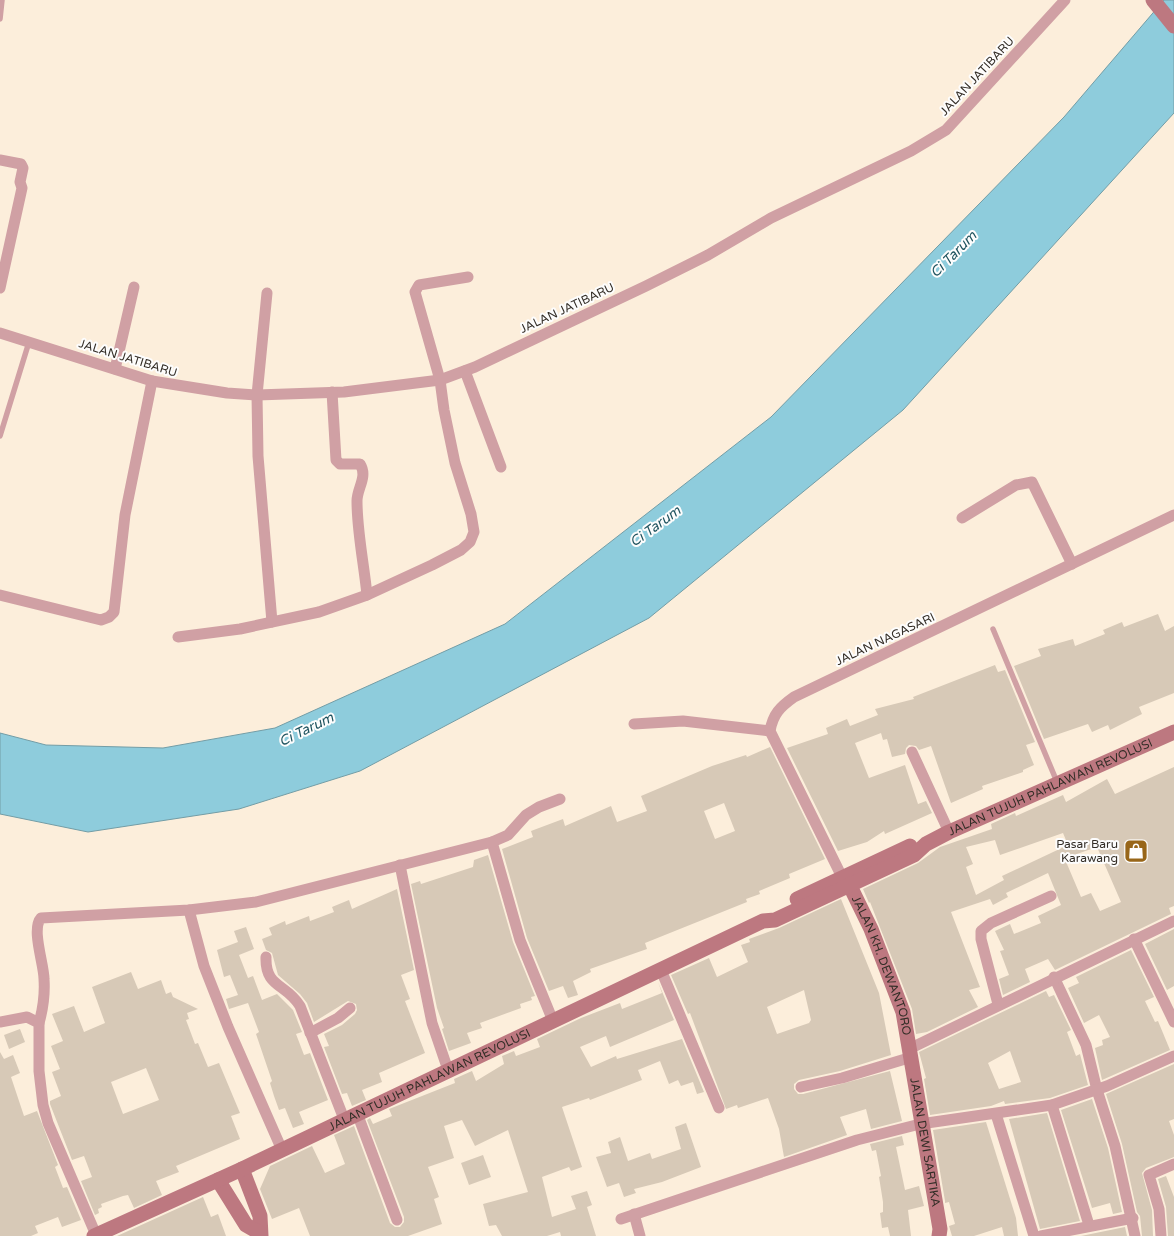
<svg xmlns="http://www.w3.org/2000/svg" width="1174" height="1236" viewBox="0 0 1174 1236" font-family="'Varela Round',sans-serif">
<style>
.water{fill:#8eccdc;stroke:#739da6}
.building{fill:#d7c9b7;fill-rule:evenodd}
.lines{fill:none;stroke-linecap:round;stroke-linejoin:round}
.lane{stroke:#d0a0a4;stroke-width:5.5}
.street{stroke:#d0a0a4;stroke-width:11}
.secondary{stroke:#bd7880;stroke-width:15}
.labels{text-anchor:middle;stroke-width:4;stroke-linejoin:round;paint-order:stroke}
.street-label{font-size:12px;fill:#342e27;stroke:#fdfdfd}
.poi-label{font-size:12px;fill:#342e27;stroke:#fdfdfd;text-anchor:end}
.water-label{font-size:14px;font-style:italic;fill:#1e535f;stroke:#fdfdfd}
</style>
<rect width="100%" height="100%" fill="#fceedb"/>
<!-- water -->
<polygon class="water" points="1164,0 1174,0 1174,113 903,410 649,618 360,771 239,809 88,832 0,814 0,733 46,745 163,748 275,728 505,624 771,417 1064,117"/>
<!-- building -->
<g class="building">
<polygon points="1158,614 1165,631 1174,626 1174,693 1139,707 1142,714 1110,730 1108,725 1092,732 1088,724 1044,739 1014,666 1041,656 1038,649 1073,639 1075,646 1105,634 1103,630 1122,622 1124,627"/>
<polygon points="995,665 998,672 1005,670 1035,742 1026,745 1034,765 1023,770 1023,772 982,786 983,789 951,803 931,746 919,750 916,746 909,745 906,748 905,754 892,757 887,739 883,740 881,733 855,743 869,778 905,765 918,804 926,801 932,813 885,834 884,831 867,842 838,851 787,748 828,734 826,728 847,719 850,726 878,715 875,709 914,699 913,697"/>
<path d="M770,747l55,112 -36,15 1,4 -31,13 1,3 -14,5 1,3 -102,41 2,6 -57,20 1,3 -18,9 5,14 -10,3 -5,-12 -14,5 -22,-53 -25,-89 31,-12 -2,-6 32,-12 2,7 46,-20 6,16 30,-11 -6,-15 71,-30 34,-11 1,2zM724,803l11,28 -20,8 -11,-28z"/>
<path d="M1174,767v139l-5,2 2,6 -116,56 -7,-11 -23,10 5,13 -27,13 -4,-16 10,-4 -9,-24 4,-1 -9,-19 15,-7 4,10 27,-11 -3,-7 23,-11 -13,-32 -42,20 2,4 -15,8 -3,-6 -39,13 29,75 -11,3 9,17 -51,25 -11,2 -4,-25 -42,-107 -1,1 -6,-14 55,-26 22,-16 52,-18 -1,-5 24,-11 1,3 47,-21 3,7 41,-23 8,15zM1063,833l5,12 -66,31 2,4 -28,15 -10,-28 7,-3 -7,-17 29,-7 5,15zM1097,847l24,55 -21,9 -9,-18 -10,4 -14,-33 9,-3 -2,-6z"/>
<polygon points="488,855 513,942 535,996 531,997 532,1000 520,1004 521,1008 480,1023 482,1028 467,1033 471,1043 449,1051 442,1029 444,1028 437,1008 411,884 420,881 421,884 473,867 474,860"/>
<polygon points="397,889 414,970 401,975 410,999 405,1001 425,1053 379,1073 382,1082 362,1090 366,1100 352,1106 347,1093 342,1094 324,1047 329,1046 324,1034 342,1025 355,1014 357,1010 356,1004 348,1001 314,1022 307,1003 300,994 278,975 272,953 266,950 262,939 272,935 269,928 285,921 286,925 309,916 310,921 334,912 332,907 349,900 352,909"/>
<path d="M841,899l38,94 12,62 -51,16 -41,9 -5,4v5l4,5h5l87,-23 12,50 -31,8 -5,-20 -26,8 7,18 -63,22 -5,-28 -11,-31 -30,10 -1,-3 -11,4 -36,-96 -2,1 -17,-39 38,-17 8,19 31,-15 -7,-17 9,-3 -1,-3 30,-11zM804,990l7,30 -2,3 -32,11 -10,-27z"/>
<polygon points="246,927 254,949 239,955 248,978 253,976 262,1000 277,994 293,1010 302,1032 296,1034 304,1055 310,1053 328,1100 299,1112 304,1124 293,1128 285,1108 279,1110 274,1096 270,1083 272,1081 256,1034 259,1032 248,1003 229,1009 226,999 238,995 230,975 224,977 217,950 238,942 234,931"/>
<polygon points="1174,929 1174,986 1167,990 1145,944"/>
<polygon points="1131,950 1154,997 1145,1001 1155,1022 1158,1021 1170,1050 1102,1080 1095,1048 1103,1045 1102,1040 1110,1037 1099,1015 1084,1023 1068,988 1079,983 1076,977"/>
<path d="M131,972l7,17 23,-9 5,14 5,-2 2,5 25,12 -11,4 2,6 -3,1 9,24 3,-1 10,24 11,-4 21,50 -9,3 9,23 -64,27 3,6 -23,9 6,14 -28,13 -6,-13 -5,1 -22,8 1,3 -4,2 1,4 -4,2 -14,-34 11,-4 -8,-21 -12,4 -22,-56v-3l11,-5 -9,-24 8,-3 -9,-23 12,-5 -11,-27 22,-8 10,26 21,-9 -13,-36zM146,1068l13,32 -36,14 -12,-32z"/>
<polygon points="658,982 674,1020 610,1047 606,1036 580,1047 591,1067 616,1056 617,1059 682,1039 704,1092 697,1094 693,1082 681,1086 678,1080 669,1084 660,1061 638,1070 642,1080 590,1100 589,1098 562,1107 582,1167 571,1171 569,1167 542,1177 552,1217 576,1209 571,1196 587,1191 592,1205 587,1207 596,1236 561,1236 560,1232 547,1236 502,1236 496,1225 489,1226 483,1204 528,1192 508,1130 475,1146 462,1120 444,1126 454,1158 428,1167 439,1197 434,1199 442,1224 408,1236 310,1236 299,1208 272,1219 260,1189 270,1166 312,1146 325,1173 345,1164 334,1135 354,1126 390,1223 395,1227 400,1227 404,1222 404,1217 367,1120 370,1118 373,1124 392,1116 389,1109 455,1083 454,1079 472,1071 476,1081 504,1064 502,1056 514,1051 516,1056 540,1047 537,1039 581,1018 620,1003 622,1009 662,993"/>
<path d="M1046,991l3,6 5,-2 17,35 -4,2 9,24 4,-2 8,31 -38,13 -45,6 -1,-3 -13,5 -61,9 -6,-36 2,-1 -7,-26zM1010,1051l11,31 -22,7 -11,-26z"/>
<polygon points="20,1029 25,1042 9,1049 4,1035"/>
<polygon points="0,1052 4,1059 13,1055 20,1073 11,1077 24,1116 37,1111 58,1165 55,1167 63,1188 67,1187 81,1220 62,1227 58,1217 35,1226 38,1233 31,1236 0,1236"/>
<polygon points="1174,1064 1174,1119 1169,1121 1174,1135 1174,1157 1146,1168 1142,1173 1152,1210 1153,1236 1142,1236 1140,1216 1137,1212 1122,1144 1106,1094"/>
<polygon points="1092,1099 1108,1148 1122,1212 1113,1214 1110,1203 1092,1208 1061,1110"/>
<polygon points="1047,1113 1080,1221 1040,1229 1009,1119"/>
<polygon points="986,1122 1016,1218 1018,1236 1004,1236 1002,1227 974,1236 952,1236 949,1226 955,1224 949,1202 945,1203 945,1201 933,1130"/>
<polygon points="686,1123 701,1167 662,1182 634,1189 636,1193 624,1197 619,1183 607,1187 596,1157 611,1153 608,1142 620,1137 628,1161 650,1153 652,1159 681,1149 675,1127"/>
<polygon points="902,1136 904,1145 896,1147 905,1190 919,1186 924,1206 908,1210 911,1236 890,1236 888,1227 882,1228 880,1213 883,1212 883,1202 879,1177 881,1176 876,1150 872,1151 870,1144"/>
<polygon points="483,1155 491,1177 469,1185 461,1163"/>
<polygon points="1166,1176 1174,1197 1174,1236 1168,1236 1166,1207 1158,1179"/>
<polygon points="203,1197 211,1217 218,1214 226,1236 117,1236"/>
<polygon points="1125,1227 1127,1236 1081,1236"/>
</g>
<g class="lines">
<!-- lane -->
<g class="lane">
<polyline points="0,19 2,0"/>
<polyline points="0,436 29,342"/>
<polyline points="993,629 1057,782"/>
</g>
<!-- street -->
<g class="street">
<polyline points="0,160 21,164 23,168 20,182 22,188 0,288"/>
<polyline points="267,293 257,395 258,456 272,622"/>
<polyline points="0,333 152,381 227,393 257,395 344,392 440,380 475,367 646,286 708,255 771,218 911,151 946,130 1065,0"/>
<polyline points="115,369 134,287"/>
<polyline points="465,371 501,467"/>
<path d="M332,392l4,68 4,4h20c8,13 -3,24 -3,37 0,31 7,63 10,94"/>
<polyline points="962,518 1016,485 1032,482 1072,564"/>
<polyline points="0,595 101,620 109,617 114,612 125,515 152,381"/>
<polyline points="178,637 240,629 319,612 367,595 432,565 461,550 470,542 474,532 471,514 455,463 444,410 440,380 415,292 419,285 468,277"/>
<polyline points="634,724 683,721 770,731"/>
<polyline points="912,752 949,832"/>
<polyline points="492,842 520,940 553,1021"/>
<polyline points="400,865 432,1023 448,1070"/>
<path d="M842,877l-72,-146c3,-17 10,-24 24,-34l380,-182"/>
<polyline points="189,910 204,966 228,1027 282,1150"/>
<polyline points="1134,939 1174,1022"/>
<path d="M266,957c-1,31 20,26 34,49l44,113"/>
<polyline points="661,970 719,1108"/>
<polyline points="1054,977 1086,1045 1097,1090 1115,1146 1135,1236"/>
<polyline points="998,1004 981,939 981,931 991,923 1051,896"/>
<polyline points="0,1022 27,1017 39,1023 39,1071 43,1105 48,1123 96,1235"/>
<path d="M39,1023c4,-14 6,-29 5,-44 0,-15 -13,-50 -3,-61l148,-8 67,-8 236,-60 16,-7 18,-20 13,-8 21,-8"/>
<polyline points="310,1033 338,1018 350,1008"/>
<polyline points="911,1048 1174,921"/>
<polyline points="801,1087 842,1078 912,1057"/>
<polyline points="1052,1105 1089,1225"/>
<polyline points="357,1113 397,1220"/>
<polyline points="996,1114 1034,1236"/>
<polyline points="634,1214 640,1236"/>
<polyline points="621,1219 857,1140 920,1124 1052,1105 1107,1086 1174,1056"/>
<polyline points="1041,1236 1133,1218"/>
<polyline points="1161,1236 1159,1209 1149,1175 1174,1164"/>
</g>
<!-- secondary -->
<g class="secondary">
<polyline points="1153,0 1174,26"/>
<path id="s1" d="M850,886l21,43 32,83 37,217 -1,7"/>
<polyline points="797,899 910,846"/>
<polyline points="242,1169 260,1216 261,1236"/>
<polyline points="218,1180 246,1225 260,1233"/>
<path id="s2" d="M94,1236l148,-67 521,-248 12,-1 139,-65 12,-11 23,-12 225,-100"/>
</g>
</g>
<!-- icons -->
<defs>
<g id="shop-square" transform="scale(1.25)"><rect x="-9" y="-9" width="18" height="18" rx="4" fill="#986619" stroke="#fdfdfd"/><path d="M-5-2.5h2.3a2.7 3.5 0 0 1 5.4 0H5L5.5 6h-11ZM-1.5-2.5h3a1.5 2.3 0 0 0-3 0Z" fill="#fff"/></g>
</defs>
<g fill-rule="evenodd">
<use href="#shop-square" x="1136" y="851"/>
</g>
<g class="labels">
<!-- street labels -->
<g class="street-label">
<text transform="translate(977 76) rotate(-47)" y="4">JALAN JATIBARU</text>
<text transform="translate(567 308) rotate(-25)" y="4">JALAN JATIBARU</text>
<text transform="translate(128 358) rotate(17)" y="4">JALAN JATIBARU</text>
<text transform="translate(885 639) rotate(-25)" y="4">JALAN NAGASARI</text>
<text dy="4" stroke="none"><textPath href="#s2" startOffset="1058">JALAN TUJUH PAHLAWAN REVOLUSI</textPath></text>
<text dy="4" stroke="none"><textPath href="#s1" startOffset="86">JALAN KH. DEWANTORO</textPath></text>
<text dy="4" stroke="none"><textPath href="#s2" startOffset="370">JALAN TUJUH PAHLAWAN REVOLUSI</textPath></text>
<text dy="4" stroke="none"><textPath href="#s1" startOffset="269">JALAN DEWI SARTIKA</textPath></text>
</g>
<!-- poi labels -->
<g class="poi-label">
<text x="1118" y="848">Pasar Baru<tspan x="1118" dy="14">Karawang</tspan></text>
</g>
<!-- water labels -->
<g class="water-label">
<text transform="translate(953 254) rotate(-45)" y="5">Ci Tarum</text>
<text transform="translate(655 526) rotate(-36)" y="5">Ci Tarum</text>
<text transform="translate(306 729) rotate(-26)" y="5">Ci Tarum</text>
</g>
</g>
</svg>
